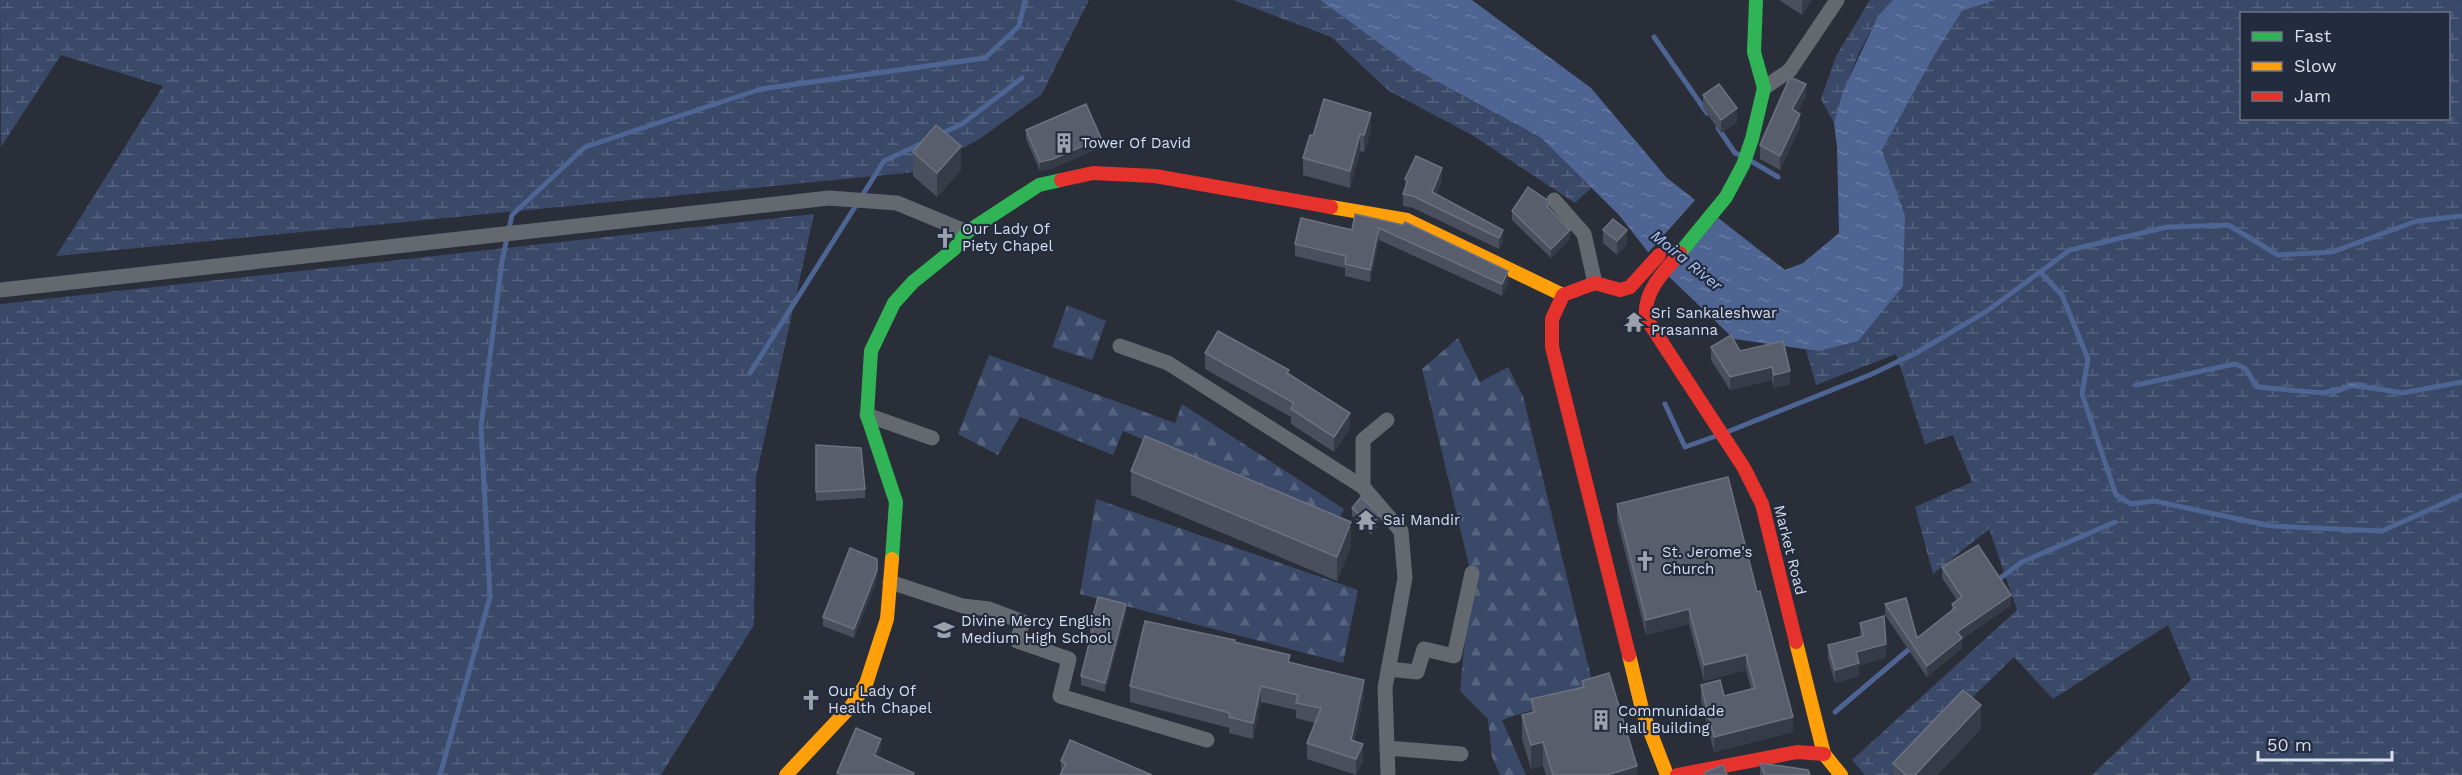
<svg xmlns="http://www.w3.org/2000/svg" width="2462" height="775" viewBox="0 0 2462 775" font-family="'Work Sans',sans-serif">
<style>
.forest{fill:url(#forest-firs)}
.wetland{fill:url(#wetland-marsh);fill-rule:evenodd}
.water{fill:url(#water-ripples)}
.pier{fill:#292e39}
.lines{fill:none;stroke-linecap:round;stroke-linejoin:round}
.stream{stroke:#4e6492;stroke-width:5}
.street{stroke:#64686f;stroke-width:15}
.fast{stroke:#30b455;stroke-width:14}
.slow{stroke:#ff9f0a;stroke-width:14}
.jam{stroke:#e5322d;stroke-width:14}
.wall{fill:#494f5d}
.shaded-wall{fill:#363b48}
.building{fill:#585e6c;stroke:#6c7280;stroke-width:1.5}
.labels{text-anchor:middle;stroke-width:4.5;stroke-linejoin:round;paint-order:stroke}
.poi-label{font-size:15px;fill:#d9dfec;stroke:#232c3f;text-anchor:start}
.street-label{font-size:15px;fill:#d9dfec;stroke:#232c3f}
.water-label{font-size:16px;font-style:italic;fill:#b1c6f4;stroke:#232c3f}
</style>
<defs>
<pattern id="forest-firs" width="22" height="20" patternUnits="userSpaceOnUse" patternTransform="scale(1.5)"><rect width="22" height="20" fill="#3a4968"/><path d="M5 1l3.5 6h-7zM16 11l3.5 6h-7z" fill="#56637e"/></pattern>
<pattern id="wetland-marsh" width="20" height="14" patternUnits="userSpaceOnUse" patternTransform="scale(1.5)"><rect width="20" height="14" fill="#3a4968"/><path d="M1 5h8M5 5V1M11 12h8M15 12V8" fill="none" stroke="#56637e"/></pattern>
<pattern id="water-ripples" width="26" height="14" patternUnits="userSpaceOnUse" patternTransform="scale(1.5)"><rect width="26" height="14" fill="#4e6492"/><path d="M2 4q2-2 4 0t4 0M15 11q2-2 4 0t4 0" fill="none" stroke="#677aa1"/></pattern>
</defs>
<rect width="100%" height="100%" fill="#292e39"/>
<!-- forest -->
<g class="forest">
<polygon points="1067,305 1106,321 1092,360 1052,347"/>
<polygon points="1458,338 1480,382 1508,367 1523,396 1594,689 1502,720 1526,775 1500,775 1492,757 1488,719 1460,691 1471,574 1422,369"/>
<polygon points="989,355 1175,423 1182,404 1344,509 1336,525 1123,431 1113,455 1020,417 998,455 958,434"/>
<polygon points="1096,499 1358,590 1343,663 1080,594"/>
</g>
<!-- wetland -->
<g class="wetland">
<polygon points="0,0 1089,0 1042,94 978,140 917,172 56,256 163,86 61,55 1,147"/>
<polygon points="1233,0 1320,0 1416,70 1540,137 1591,188 1575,203 1472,135 1389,91 1331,37"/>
<path d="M1870,0h23c-29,31 -47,82 -59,123l-13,-24 15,-43z"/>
<path d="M1996,0h466v775h-370l99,-95 -23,-55 -115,74 -39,-42 -122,118h-27l-13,-15 165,-150 -28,-81 -56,45 -18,-67 57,-25 -19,-47 -28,9 -29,-90 -80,31 -10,-35 12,1 87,-136 -23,-65 49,-89 31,-50zM2242,14h206v104h-206z"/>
<polygon points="814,214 756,477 754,625 661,775 0,775 0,304"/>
</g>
<!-- water -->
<g class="water">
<polygon points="1320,0 1472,0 1591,88 1667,178 1785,270 1803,263 1839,233 1837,147 1834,123 1843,91 1878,16 1893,0 1996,0 1962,11 1931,61 1882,150 1905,215 1903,286 1858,341 1818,351 1734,339 1662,270 1619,215 1540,137 1416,70"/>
<polygon points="2352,382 2366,383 2365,390 2352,388 2331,396 2331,387 2341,387"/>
</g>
<!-- pier -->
<polygon class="pier" points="1696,199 1719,217 1667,278 1646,255"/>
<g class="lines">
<!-- stream -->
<g class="stream">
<polyline points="1654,37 1707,113"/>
<polyline points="1718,128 1735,153 1740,155"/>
<polyline points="938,135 962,124 1022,78"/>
<polyline points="1751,161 1778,177"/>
<polyline points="2040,272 2062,295 2088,359 2082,394 2116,495 2131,504 2154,501 2271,526 2382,531 2462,495"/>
<polyline points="750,373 884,161 925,142"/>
<polyline points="2136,385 2235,364 2245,368 2257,387 2323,393 2335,390"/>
<polyline points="2359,386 2402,393 2462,382"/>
<polyline points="1665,404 1685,447 1716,436"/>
<polyline points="1727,432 1872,374 1916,353 1987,311 2070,250 2167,227 2228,225 2278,255 2332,252 2417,221 2462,216"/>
<polyline points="1995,582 2022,562 2115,522"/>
<polyline points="1835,712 1914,645"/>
<polyline points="440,775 490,597 481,427 502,261 512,215 585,147 761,89 985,58 1019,26 1025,0"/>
</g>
<!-- street -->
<g class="street">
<polyline points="1764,88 1790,70 1837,0"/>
<polyline points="1554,200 1584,234 1595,283"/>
<polyline points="0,290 829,198 897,203 967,232"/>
<polyline points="1120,346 1168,363 1363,487 1401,531 1405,578 1385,688 1388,775"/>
<polyline points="867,415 932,438"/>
<polyline points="1363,487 1363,440 1387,420"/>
<polyline points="890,582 963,606 989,609 1023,622 1017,641 1069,659 1060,696 1207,740"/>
<polyline points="1388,669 1417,672 1424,649 1454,656 1472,573"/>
<polyline points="1387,748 1461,754"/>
</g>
<!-- fast -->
<g class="fast">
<polyline points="1680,253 1726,197 1743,165 1752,139 1764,88 1754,52 1756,0"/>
<polyline points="892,559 896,502 867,415 871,351 894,303 913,282 954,249 967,232 1039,185 1061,180"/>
</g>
<!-- slow -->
<g class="slow">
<polyline points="1331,207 1407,220 1563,295"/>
<polyline points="1796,642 1824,754 1841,775"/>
<polyline points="1629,655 1643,713 1667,775"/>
<polyline points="786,775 852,705 866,684 887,619 892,559"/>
</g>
<!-- jam -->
<g class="jam">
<polyline points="1061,180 1093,173 1155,176 1331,207"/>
<path d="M1680,253c-16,19 -37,38 -34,65l98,150 18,36 34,138"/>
<polyline points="1629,655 1552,347 1552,319 1563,295 1595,283 1620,290 1630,287 1659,255"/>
<polyline points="1677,775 1797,752 1824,754"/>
</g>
</g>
<!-- wall -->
<g class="wall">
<polygon points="1779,0 1812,0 1802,15"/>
<polygon points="1703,95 1737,122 1721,133 1703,108"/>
<polygon points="1806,97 1797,112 1800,127 1780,170 1760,159 1760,145"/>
<polygon points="1026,130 1101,147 1053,168 1040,171 1026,139"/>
<polygon points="1371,130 1364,152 1360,151 1350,188 1303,175 1303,158 1313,136"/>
<polygon points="913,152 961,170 937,197 913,176"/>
<polygon points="1405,179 1442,180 1436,194 1503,230 1503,242 1499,249 1413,208 1403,206 1403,194 1405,188"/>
<polygon points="1550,209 1570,239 1551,258 1512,220 1512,211"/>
<polygon points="1355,214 1508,283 1502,296 1379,240 1370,282 1345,276 1345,268 1295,256 1295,244 1352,230"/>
<polygon points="1603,230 1627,244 1617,255 1603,243"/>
<polygon points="1783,341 1790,384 1774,388 1772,380 1730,390 1711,360 1711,347 1740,351"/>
<polygon points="1205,353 1350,428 1334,452 1291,424 1291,417 1205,369"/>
<polygon points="816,445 865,489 865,498 816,501"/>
<polygon points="1131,471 1351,546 1337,581 1131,495"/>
<polygon points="1728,477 1793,732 1714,752 1701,701 1701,685 1724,696 1751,689 1746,670 1704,681 1689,624 1646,635 1617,520 1617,504"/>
<polygon points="1352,508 1380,524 1371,535 1352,516"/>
<polygon points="1942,567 2011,605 1962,639 1962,648 1927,677 1885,615 1885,604 1917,638 1952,610 1952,604 1957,600 1942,578"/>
<polygon points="877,568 877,579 854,638 823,626 823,617"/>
<polygon points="1126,613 1105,692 1081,685 1081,676 1091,637 1090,636 1090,627"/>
<polygon points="1860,623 1886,658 1859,665 1859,676 1835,683 1828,658 1828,645 1860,636"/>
<polygon points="1235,642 1290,663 1364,696 1354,741 1363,760 1356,775 1307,759 1307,743 1315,723 1296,718 1296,710 1261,702 1253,739 1229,733 1229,728 1130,702 1130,686"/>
<polygon points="1582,681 1637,775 1546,775 1543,766 1531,769 1522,739 1522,715 1531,712 1531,699 1582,687"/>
<polygon points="1981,729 1937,775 1893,775 1893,763"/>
<polygon points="1061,761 1152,775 1061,774"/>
<polygon points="1760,763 1810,775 1760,775"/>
</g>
<!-- shaded-wall -->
<g class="shaded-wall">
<polygon points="1804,0 1812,0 1802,15 1802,2"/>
<polygon points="1806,84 1806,97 1792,123 1792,109"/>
<polygon points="1737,108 1737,122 1721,133 1721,120"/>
<polygon points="1371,113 1371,130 1364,152 1364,135"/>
<polygon points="1800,114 1800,127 1780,170 1780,156"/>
<polygon points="1360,134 1360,151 1350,188 1350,171"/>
<polygon points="1101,138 1101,147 1053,168 1040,171 1040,162"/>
<polygon points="961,146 961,170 937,197 937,173"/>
<polygon points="1442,168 1442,180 1432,204 1432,192"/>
<polygon points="1379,228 1379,240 1370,282 1370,270"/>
<polygon points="1503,230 1503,242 1499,249 1499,238"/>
<polygon points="1570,230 1570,239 1551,258 1551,249"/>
<polygon points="1627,230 1627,244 1617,255 1617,241"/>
<polygon points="1508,271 1508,283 1502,296 1502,284"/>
<polygon points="1772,367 1772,380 1730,390 1730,377"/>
<polygon points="1790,371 1790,384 1774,388 1774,375"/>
<polygon points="1350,413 1350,428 1334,452 1334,437"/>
<polygon points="1380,515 1380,524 1371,535 1371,526"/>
<polygon points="1351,522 1351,546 1337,581 1337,557"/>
<polygon points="877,559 877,579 854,638 854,629"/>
<polygon points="2011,595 2011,605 1962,639 1962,648 1927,677 1927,666 1957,632"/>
<polygon points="1126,604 1126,613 1105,692 1105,683"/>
<polygon points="1689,609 1689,624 1646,635 1646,620"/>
<polygon points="1886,644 1886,658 1859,665 1859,676 1835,683 1835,670 1856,652"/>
<polygon points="1746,655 1746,670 1704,681 1704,665"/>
<polygon points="1364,680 1364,696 1351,755 1351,740"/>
<polygon points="1261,686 1261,702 1253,739 1253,723"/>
<polygon points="1981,705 1981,729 1937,775 1915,775"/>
<polygon points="1793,717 1793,732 1714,752 1714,737"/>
<polygon points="881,739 881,748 874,764 874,755"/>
<polygon points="1543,742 1543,766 1531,769 1531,745"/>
<polygon points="1363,744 1363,760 1356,775 1356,759"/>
<polygon points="1637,766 1637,775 1607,775"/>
</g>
<!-- building -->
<g class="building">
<polygon points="1790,77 1806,84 1792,109 1800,114 1780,156 1760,145"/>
<polygon points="1719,84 1737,108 1721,120 1703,95"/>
<polygon points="1324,99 1371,113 1364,135 1360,134 1350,171 1303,158 1310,135 1313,136"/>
<polygon points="1086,104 1101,138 1053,159 1040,162 1026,130"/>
<polygon points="936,125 961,146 937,173 913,152"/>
<polygon points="1416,156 1442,168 1432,192 1503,230 1499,238 1413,196 1403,194 1408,181 1405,179"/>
<polygon points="1528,187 1550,202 1547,206 1570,230 1551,249 1512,211"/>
<polygon points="1355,214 1403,225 1405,222 1508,271 1502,284 1379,228 1370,270 1345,264 1346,256 1295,244 1301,218 1352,230"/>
<polygon points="1613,219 1627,230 1617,241 1603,230"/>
<polygon points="1218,331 1289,370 1287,373 1350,413 1334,437 1291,409 1294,403 1205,353"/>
<polygon points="1731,335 1740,351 1783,341 1790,371 1774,375 1772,367 1730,377 1711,347"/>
<polygon points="1145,436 1351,522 1337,557 1131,471"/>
<polygon points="816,445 861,448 865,489 816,492"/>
<polygon points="1728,477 1757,592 1760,591 1793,717 1714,737 1701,685 1720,680 1724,696 1755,688 1746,655 1704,665 1689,609 1646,620 1617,504"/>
<polygon points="1361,497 1380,515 1371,526 1352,508"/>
<polygon points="1978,545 2011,595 1957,632 1962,638 1927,666 1885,604 1906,598 1917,638 1955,608 1952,604 1962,597 1942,567"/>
<polygon points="850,548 877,559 877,570 854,629 823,617"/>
<polygon points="1098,597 1126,604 1105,683 1081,676 1093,628 1090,627"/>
<polygon points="1884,616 1886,644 1856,652 1859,663 1835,670 1828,645 1864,636 1860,623"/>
<polygon points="1145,621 1235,640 1234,642 1290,655 1288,662 1364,680 1351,740 1363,744 1356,759 1307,743 1321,708 1296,703 1298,695 1261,686 1253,723 1229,717 1230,713 1130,686"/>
<polygon points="1609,673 1637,766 1607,775 1553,775 1543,742 1531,745 1522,715 1535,712 1531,699 1584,687 1582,681"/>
<polygon points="1963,690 1981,705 1915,775 1906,775 1893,763"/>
<polygon points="856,728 881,739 874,755 914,773 913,775 842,775 837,773"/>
<polygon points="1070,740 1152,775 1060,775 1066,764 1061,761"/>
<polygon points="1760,763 1808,770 1810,775 1765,775"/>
<polygon points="1723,765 1727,775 1706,775 1705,772"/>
</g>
<!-- icons -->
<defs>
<g id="building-bare" transform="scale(1.62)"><path d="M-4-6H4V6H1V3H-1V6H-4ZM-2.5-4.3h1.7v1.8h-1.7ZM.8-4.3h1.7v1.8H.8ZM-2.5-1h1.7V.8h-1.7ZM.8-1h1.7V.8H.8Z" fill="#9ba1ad" stroke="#232c3f" stroke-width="2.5" paint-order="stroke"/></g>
<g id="church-bare" transform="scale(1.62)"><path d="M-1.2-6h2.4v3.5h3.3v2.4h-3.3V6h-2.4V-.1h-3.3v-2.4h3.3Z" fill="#9ba1ad" stroke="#232c3f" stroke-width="2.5" paint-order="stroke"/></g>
<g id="temple-bare" transform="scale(1.62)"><path d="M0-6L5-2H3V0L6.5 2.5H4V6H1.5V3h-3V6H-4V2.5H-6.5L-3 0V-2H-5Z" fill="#9ba1ad" stroke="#232c3f" stroke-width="2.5" paint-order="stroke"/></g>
<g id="school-bare" transform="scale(1.62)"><path d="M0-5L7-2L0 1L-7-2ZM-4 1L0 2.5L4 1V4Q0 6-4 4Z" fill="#9ba1ad" stroke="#232c3f" stroke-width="2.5" paint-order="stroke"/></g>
</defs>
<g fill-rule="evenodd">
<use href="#building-bare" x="1064" y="143"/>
<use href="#church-bare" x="945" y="238"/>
<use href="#temple-bare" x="1634" y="322"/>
<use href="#temple-bare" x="1366" y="520"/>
<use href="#church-bare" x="1645" y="561"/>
<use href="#school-bare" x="944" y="630"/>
<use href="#church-bare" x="811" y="700"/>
<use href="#building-bare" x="1601" y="720"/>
</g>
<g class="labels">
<!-- poi labels -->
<g class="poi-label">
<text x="1081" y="148">Tower Of David</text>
<text x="962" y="234">Our Lady Of<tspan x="962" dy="17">Piety Chapel</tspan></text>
<text x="1651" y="318">Sri Sankaleshwar<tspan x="1651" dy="17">Prasanna</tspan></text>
<text x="1383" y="525">Sai Mandir</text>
<text x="1662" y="557">St. Jerome's<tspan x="1662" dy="17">Church</tspan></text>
<text x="961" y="626">Divine Mercy English<tspan x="961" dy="17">Medium High School</tspan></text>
<text x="828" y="696">Our Lady Of<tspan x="828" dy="17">Health Chapel</tspan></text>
<text x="1618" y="716">Communidade<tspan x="1618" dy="17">Hall Building</tspan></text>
</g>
<!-- street labels -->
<g class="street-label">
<text transform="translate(1790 550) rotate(76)" y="5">Market Road</text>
</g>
<!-- water labels -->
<g class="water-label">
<text transform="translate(1687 260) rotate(39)" y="6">Moira River</text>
</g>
</g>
<!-- legend -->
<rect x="2240" y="12" width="210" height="108" fill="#232c3f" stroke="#6c7484" stroke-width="1.5"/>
<rect x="2252" y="32" width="30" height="9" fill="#30b455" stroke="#6c7484" stroke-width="1.5"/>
<text x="2294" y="42" font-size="18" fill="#d9dfec">Fast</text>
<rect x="2252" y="62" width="30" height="9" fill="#ff9f0a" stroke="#6c7484" stroke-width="1.5"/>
<text x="2294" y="72" font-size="18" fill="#d9dfec">Slow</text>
<rect x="2252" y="92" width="30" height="9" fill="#e5322d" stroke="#6c7484" stroke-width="1.5"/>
<text x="2294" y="102" font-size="18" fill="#d9dfec">Jam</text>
<!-- scale -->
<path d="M2258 751v9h134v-9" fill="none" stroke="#d9dfec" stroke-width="3"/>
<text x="2267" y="751" font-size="18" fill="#d9dfec" stroke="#232c3f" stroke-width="4.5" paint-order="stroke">50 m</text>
</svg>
